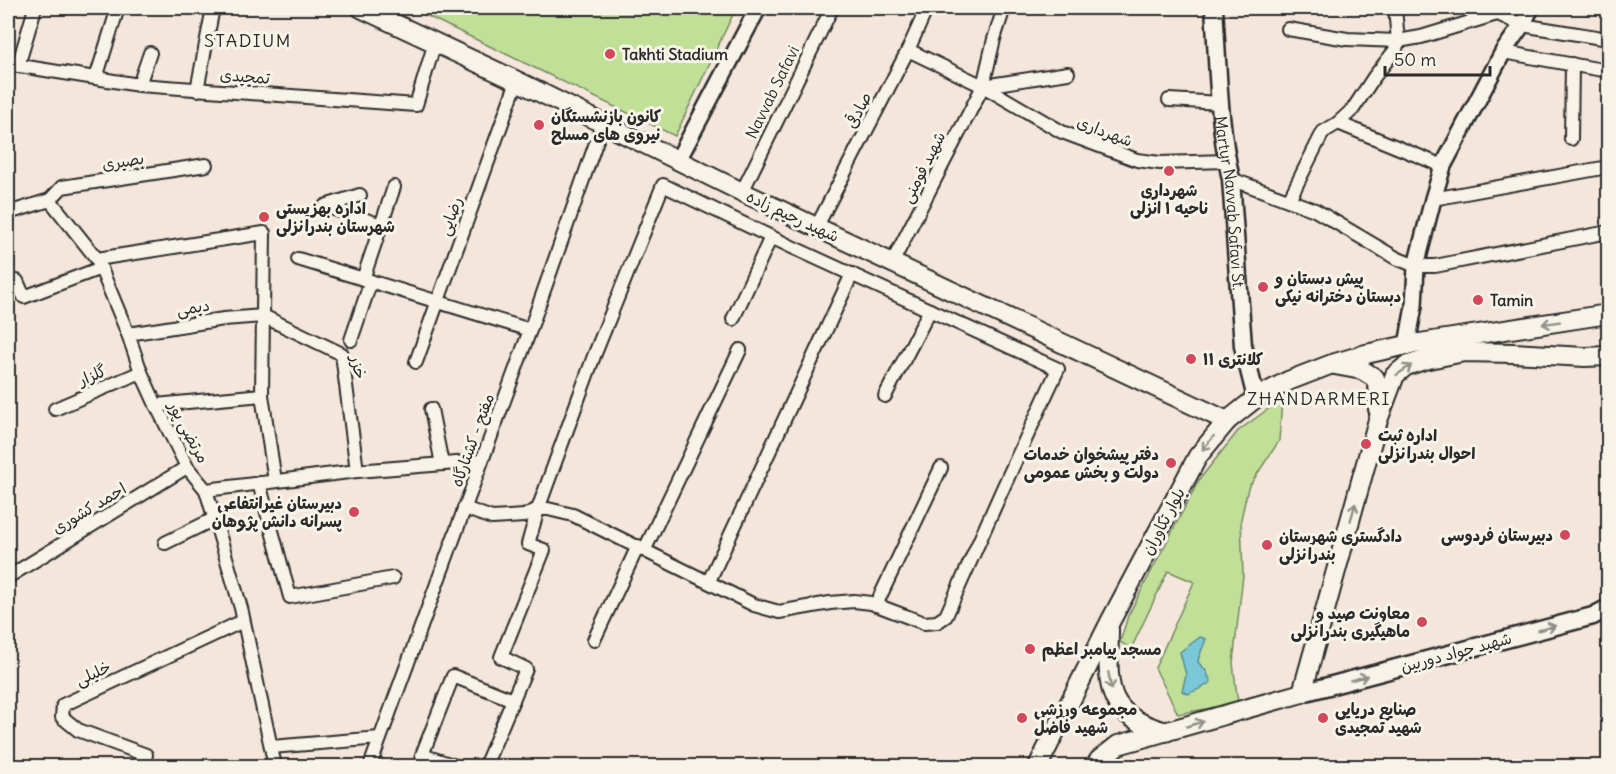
<svg xmlns="http://www.w3.org/2000/svg" width="1616" height="774" viewBox="0 0 1616 774" font-family="Delius,'Playpen Sans Arabic',sans-serif">
<style>
.green{fill:#c0e098;stroke:#768662;stroke-width:1.5}
.water{fill:#7ac8d7;stroke:#5a8992;stroke-width:1.5}
.lines{fill:none;stroke-linecap:round;stroke-linejoin:round}
.minor-casing{stroke:#2b2b2b;stroke-width:16}
.tertiary-casing{stroke:#2b2b2b;stroke-width:20}
.secondary-casing{stroke:#2b2b2b;stroke-width:21}
.primary-casing{stroke:#2b2b2b;stroke-width:22}
.minor{stroke:#f7f3e8;stroke-width:12}
.tertiary{stroke:#f7f3e8;stroke-width:15}
.secondary{stroke:#f7f3e8;stroke-width:16}
.primary{stroke:#f7f3e8;stroke-width:18}
.oneway{stroke:#918f8a}
.poi-dot{fill:#d1495b;stroke:#f7f3e8;stroke-width:2}
.labels{text-anchor:middle;stroke-width:6;stroke-linejoin:round;paint-order:stroke}
.poi-label{font-size:16px;font-weight:bold;fill:#2b2b2b;stroke:#f7f3e8;text-anchor:start}
.street-label{font-size:16px;fill:#2b2b2b;stroke:#f7f3e8}
.neighbourhood-label{font-size:18px;letter-spacing:1.5px;fill:#2b2b2b;stroke:#f7f3e8}
</style>
<rect width="100%" height="100%" fill="#f4e6db"/>
<filter id="ink" filterUnits="userSpaceOnUse"><feTurbulence type="fractalNoise" baseFrequency=".0167" numOctaves="2"/><feDisplacementMap in="SourceGraphic" scale="12" xChannelSelector="R" yChannelSelector="G"/><feConvolveMatrix kernelMatrix="1 2 1 2 8 2 1 2 1" color-interpolation-filters="sRGB"/></filter>
<g filter="url(#ink)">
<!-- green -->
<g class="green">
<polygon points="411,8 736,8 675,136"/>
<polygon points="1282,399 1279,441 1248,488 1241,519 1243,575 1233,663 1238,703 1178,714 1155,668 1194,582 1168,571 1131,649 1120,642 1128,616 1199,480 1238,431"/>
</g>
<!-- water -->
<path class="water" d="M1200,637l6,2 -7,18 -1,5 8,9 5,11c-7,6 -15,8 -23,12l-6,-3 4,-16 -6,-23z"/>
<g class="lines">
<!-- minor casing -->
<g class="minor-casing">
<g id="minor">
<polyline points="1485,8 1522,25 1608,39"/>
<polyline points="1288,29 1347,39 1398,41 1421,37 1497,14"/>
<polyline points="908,50 983,86 1062,132 1137,160 1160,163 1227,161"/>
<polyline points="1503,52 1608,71"/>
<polyline points="8,64 139,85 416,105 435,42"/>
<polyline points="18,66 35,8"/>
<polyline points="96,78 118,8"/>
<polyline points="139,85 150,53"/>
<polyline points="983,86 1068,73"/>
<polyline points="197,90 213,8"/>
<polyline points="1169,100 1221,103"/>
<polyline points="1338,123 1443,166"/>
<polyline points="1571,139 1572,64"/>
<polyline points="1231,179 1315,210 1396,258 1416,266 1435,266 1608,232"/>
<polyline points="742,192 832,8"/>
<polyline points="360,195 325,206 381,225"/>
<polyline points="1433,199 1608,167"/>
<polyline points="50,200 97,259 128,334 141,372 156,405 187,467 206,490 241,608 275,766"/>
<polyline points="50,200 62,187 206,165"/>
<polyline points="1289,200 1323,132 1338,123 1353,109 1374,77 1396,49 1398,41 1395,8"/>
<polyline points="8,213 50,200"/>
<polyline points="817,226 908,50 927,8"/>
<polyline points="97,259 264,233 262,395 275,481"/>
<polyline points="298,259 530,330"/>
<polyline points="892,263 983,86 994,39 1004,8"/>
<polyline points="363,279 394,187"/>
<polyline points="17,281 24,297 101,268"/>
<polyline points="733,319 771,237"/>
<polyline points="128,334 224,319 263,316 342,354 357,471"/>
<polyline points="351,340 371,281"/>
<polyline points="416,362 517,81"/>
<polyline points="885,396 930,310"/>
<polyline points="156,405 262,395"/>
<polyline points="55,409 141,372"/>
<polyline points="431,409 442,464"/>
<polyline points="259,483 290,597 393,578"/>
<polyline points="206,490 357,471 481,461"/>
<polyline points="464,508 492,518 524,516 538,509 548,509 573,515 754,605 779,612 830,603 854,601 871,603 924,623 937,622 946,616 1003,488 1058,369 792,247 663,185 594,356 538,509 528,544 544,550 501,657 526,669 485,766"/>
<polyline points="165,543 214,519"/>
<polyline points="645,549 740,350"/>
<polyline points="8,577 187,467"/>
<polyline points="709,581 852,274"/>
<polyline points="876,605 941,468"/>
<polyline points="594,640 638,546"/>
<polyline points="271,747 380,738"/>
<polyline points="143,766 146,755 78,730 62,717 63,705 243,621"/>
<polyline points="370,766 530,330 603,123"/>
<polyline points="456,766 422,755 453,676 513,700"/>
</g>
</g>
<!-- tertiary casing -->
<g class="tertiary-casing">
<g id="tertiary">
<polyline points="678,160 758,8"/>
<polyline points="1407,345 1414,306 1416,266 1433,199 1443,166 1503,52 1522,25 1531,8"/>
</g>
</g>
<!-- secondary casing -->
<g class="secondary-casing">
<g id="secondary">
<path id="s1" d="M1214,8c4,56 4,115 17,171l12,167 13,52"/>
<polyline points="1302,693 1593,616 1608,608"/>
</g>
</g>
<!-- primary casing -->
<g class="primary-casing">
<g id="primary">
<polyline points="361,8 517,81 742,192 1227,421"/>
<polyline points="1335,365 1362,370 1375,378 1379,390 1378,409"/>
<path d="M1109,630c-1,57 -6,84 57,102"/>
<polyline points="1038,766 1110,622 1198,456 1227,421 1256,398 1288,381 1332,364 1366,354 1407,345 1608,314"/>
<polyline points="1095,766 1099,760 1118,745 1302,693 1378,420 1395,375 1406,366 1424,360 1464,352 1513,353 1585,357 1608,356"/>
</g>
</g>
<!-- minor -->
<use href="#minor" class="minor"/>
<!-- tertiary -->
<use href="#tertiary" class="tertiary"/>
<!-- secondary -->
<use href="#secondary" class="secondary"/>
<!-- primary -->
<use href="#primary" class="primary"/>
</g>
<!-- one-way arrows -->
<defs><path id="oneway-shaft" d="M-6 0H5M1.5-3L5.5 0L1.5 3" fill="none" stroke-width="1.6" stroke-linecap="round" stroke-linejoin="round" transform="scale(1.5)"/></defs>
<g class="oneway">
<use href="#oneway-shaft" transform="translate(1551 323) rotate(171)"/>
<use href="#oneway-shaft" transform="translate(1404 370) rotate(-33)"/>
<use href="#oneway-shaft" transform="translate(1208 443) rotate(129)"/>
<use href="#oneway-shaft" transform="translate(1353 512) rotate(-74)"/>
<use href="#oneway-shaft" transform="translate(1547 628) rotate(-15)"/>
<use href="#oneway-shaft" transform="translate(1359 678) rotate(-15)"/>
<use href="#oneway-shaft" transform="translate(1110 681) rotate(79)"/>
<use href="#oneway-shaft" transform="translate(1195 724) rotate(-16)"/>
</g>
</g>
<!-- markers -->
<g class="poi-dot">
<circle cx="610" cy="54" r="6"/>
<circle cx="539" cy="125" r="6"/>
<circle cx="1169" cy="171" r="6"/>
<circle cx="264" cy="217" r="6"/>
<circle cx="1263" cy="287" r="6"/>
<circle cx="1478" cy="300" r="6"/>
<circle cx="1191" cy="359" r="6"/>
<circle cx="1366" cy="444" r="6"/>
<circle cx="1171" cy="463" r="6"/>
<circle cx="354" cy="512" r="6"/>
<circle cx="1565" cy="535" r="6"/>
<circle cx="1267" cy="545" r="6"/>
<circle cx="1422" cy="622" r="6"/>
<circle cx="1030" cy="649" r="6"/>
<circle cx="1022" cy="718" r="6"/>
<circle cx="1323" cy="718" r="6"/>
</g>
<g class="labels">
<!-- poi labels -->
<g class="poi-label">
<text x="622" y="60">Takhti Stadium</text>
<text x="551" y="122">کانون بازنشستگان<tspan x="551" dy="18">نیروی های مسلح</tspan></text>
<text x="1169" y="196" text-anchor="middle">شهرداری<tspan x="1169" dy="18">ناحیه ۱ انزلی</tspan></text>
<text x="276" y="214">اداره بهزیستی<tspan x="276" dy="18">شهرستان بندرانزلی</tspan></text>
<text x="1275" y="284">پیش دبستان و<tspan x="1275" dy="18">دبستان دخترانه نیکی</tspan></text>
<text x="1490" y="306">Tamin</text>
<text x="1203" y="365">کلانتری ۱۱</text>
<text x="1378" y="441">اداره ثبت<tspan x="1378" dy="18">احوال بندرانزلی</tspan></text>
<text x="1159" y="460" text-anchor="end">دفتر پیشخوان خدمات<tspan x="1159" dy="18">دولت و بخش عمومی</tspan></text>
<text x="342" y="509" text-anchor="end">دبیرستان غیرانتفاعی<tspan x="342" dy="18">پسرانه دانش پژوهان</tspan></text>
<text x="1553" y="541" text-anchor="end">دبیرستان فردوسی</text>
<text x="1279" y="542">دادگستری شهرستان<tspan x="1279" dy="18">بندرانزلی</tspan></text>
<text x="1410" y="619" text-anchor="end">معاونت صید و<tspan x="1410" dy="18">ماهیگیری بندرانزلی</tspan></text>
<text x="1042" y="655">مسجد پیامبر اعظم</text>
<text x="1034" y="715">مجموعه ورزشی<tspan x="1034" dy="18">شهید فاضل</tspan></text>
<text x="1335" y="715">صنایع دریایی<tspan x="1335" dy="18">شهید تمجیدی</tspan></text>
</g>
<!-- street labels -->
<g class="street-label">
<text transform="translate(245 76) rotate(4)" y="6">تمجیدی</text>
<text transform="translate(772 92) rotate(-64)" y="6">Navvab Safavi</text>
<text transform="translate(858 110) rotate(-63)" y="6">صادقی</text>
<text transform="translate(1105 131) rotate(21)" y="6">شهرداری</text>
<text transform="translate(123 161) rotate(-9)" y="6">بصیری</text>
<text transform="translate(923 167) rotate(-63)" y="6">شهید فومنی</text>
<text dy="6" stroke="none"><textPath href="#s1" startOffset="196">Martyr Navvab Safavi St.</textPath></text>
<text transform="translate(450 216) rotate(-70)" y="6">رضایی</text>
<text transform="translate(793 216) rotate(25)" y="6">شهید رحیم زاده</text>
<text transform="translate(193 307) rotate(-9)" y="6">دیمی</text>
<text transform="translate(359 367) rotate(77)" y="6">خزر</text>
<text transform="translate(92 375) rotate(-23)" y="6">گلزار</text>
<text transform="translate(189 432) rotate(62)" y="6">مرتضی پور</text>
<text transform="translate(472 440) rotate(-70)" y="6">مفتح - کشتارگاه</text>
<text transform="translate(89 508) rotate(-31)" y="6">احمد کشوری</text>
<text transform="translate(1163 521) rotate(-62)" y="6">بلوار تکاوران</text>
<text transform="translate(1456 652) rotate(-15)" y="6">شهید جواد دوربین</text>
<text transform="translate(93 673) rotate(-25)" y="6">خلیلی</text>
</g>
<!-- neighbourhood labels -->
<g class="neighbourhood-label">
<text x="248" y="47">STADIUM</text>
<text x="1319" y="405">ZHANDARMERI</text>
</g>
</g>
<!-- margin -->
<rect width="1616" height="774" fill="none" stroke="#f7f3e8" stroke-width="30"/>
<rect x="15" y="15" width="1586" height="744" fill="none" stroke="#2b2b2b" stroke-width="2" filter="url(#ink)"/>
<!-- scale -->
<path d="M1385 66v9h105v-9" fill="none" stroke="#2b2b2b" stroke-width="3"/>
<text x="1394" y="66" font-size="18" fill="#2b2b2b" stroke="#f7f3e8" stroke-width="4.5" paint-order="stroke">50 m</text>
</svg>
